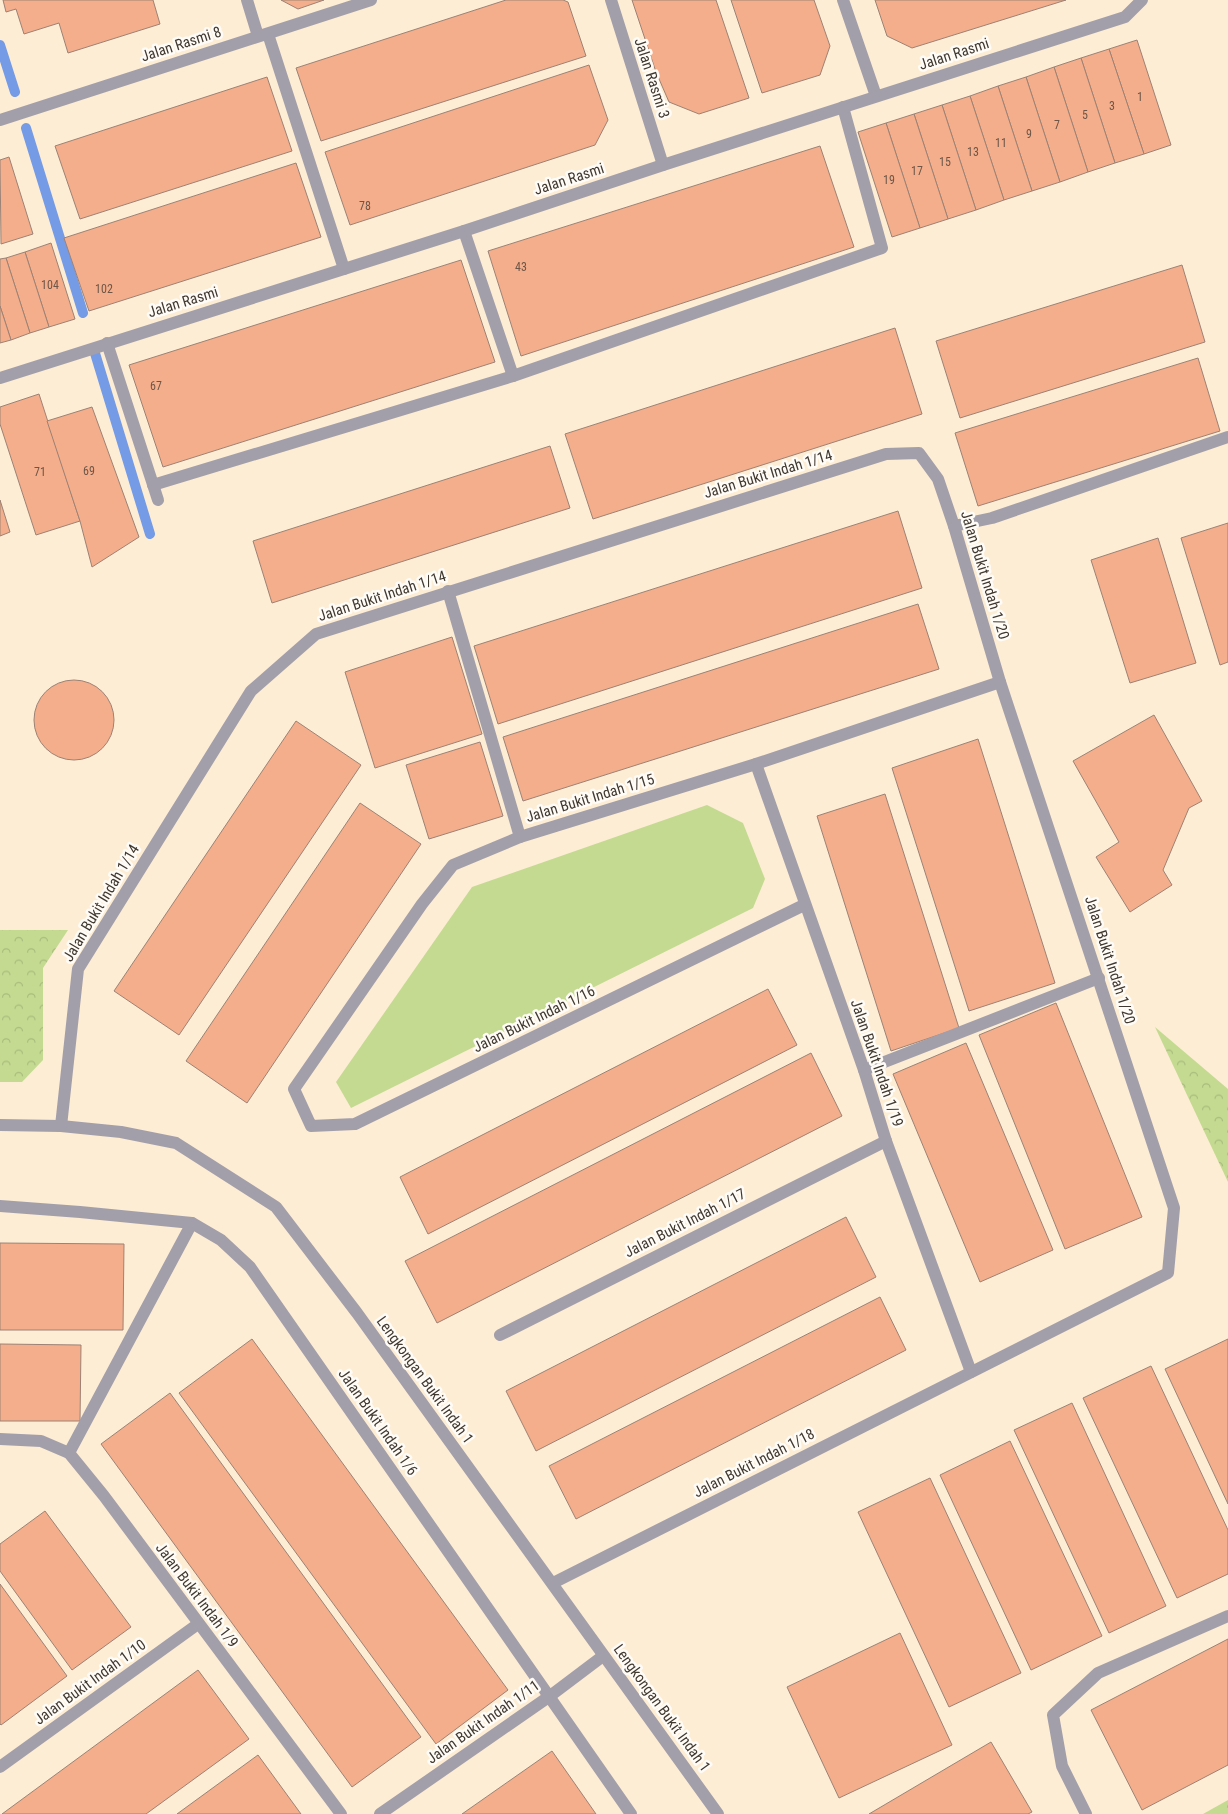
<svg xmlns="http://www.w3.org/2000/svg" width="1228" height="1814" viewBox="0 0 1228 1814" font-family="'Roboto Condensed',sans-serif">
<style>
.forest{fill:url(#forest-crowns)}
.park{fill:#c4da91}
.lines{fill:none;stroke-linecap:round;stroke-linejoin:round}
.stream{stroke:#759be7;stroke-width:10}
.building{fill:#f5ae8b;stroke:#9c8275}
.minor{stroke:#a39faa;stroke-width:12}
.labels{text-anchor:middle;stroke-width:5;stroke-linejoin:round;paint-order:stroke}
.number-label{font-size:12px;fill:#6d5647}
.street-label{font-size:15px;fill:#403930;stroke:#fffcf7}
</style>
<defs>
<pattern id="forest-crowns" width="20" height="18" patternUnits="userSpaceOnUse" patternTransform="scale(1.25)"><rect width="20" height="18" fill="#c4da91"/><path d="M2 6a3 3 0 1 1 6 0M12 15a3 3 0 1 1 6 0" fill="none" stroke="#a9bc7d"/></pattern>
</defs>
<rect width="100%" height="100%" fill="#fdedd4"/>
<!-- forest -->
<g class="forest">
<polygon points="0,930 68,930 43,968 43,1060 22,1082 0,1082"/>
<polygon points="1155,1027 1228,1089 1228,1182"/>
<polygon points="1228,1800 1228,1814 1203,1814"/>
</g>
<!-- park -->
<polygon class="park" points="707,805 743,823 765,879 753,908 351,1108 336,1082 472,887"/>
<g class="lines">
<!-- stream -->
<g class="stream">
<polyline points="0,45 15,92"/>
<polyline points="26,128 83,313"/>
<polyline points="94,350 150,534"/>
</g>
</g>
<!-- building -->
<g class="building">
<polygon points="3,0 153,0 160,24 68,53 59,23 24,34 16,9 6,12"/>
<polygon points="281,0 324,0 298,9"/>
<polygon points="506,0 563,0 568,2 586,56 321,141 296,68"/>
<polygon points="632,0 716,0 749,98 699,114 669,102 656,72"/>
<polygon points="731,0 814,0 830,46 820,75 762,93"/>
<polygon points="875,0 1066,0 912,48 887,36"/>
<polygon points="1137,40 1171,145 1144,154 1109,49"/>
<polygon points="1109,49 1144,154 1115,163 1081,58"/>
<polygon points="1081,58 1115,163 1088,172 1054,67"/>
<polygon points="589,65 608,120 595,145 350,225 325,152"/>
<polygon points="1054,67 1088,172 1060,182 1026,77"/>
<polygon points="267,77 292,151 80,219 55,146"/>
<polygon points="1026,77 1060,182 1032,191 998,86"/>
<polygon points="998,86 1032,191 1004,200 970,96"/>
<polygon points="970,96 1004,200 976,210 942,105"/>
<polygon points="942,105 976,210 948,219 914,114"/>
<polygon points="914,114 948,219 920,228 886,123"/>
<polygon points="886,123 920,228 892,237 858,132"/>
<polygon points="820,146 854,247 521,356 488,251"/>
<polygon points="9,157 33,234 1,244 0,160"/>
<polygon points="296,163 321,237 89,311 64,238"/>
<polygon points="51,243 75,319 49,327 25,252"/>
<polygon points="25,252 49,327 30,333 6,258"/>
<polygon points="6,258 30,333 11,340 0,306 0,259"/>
<polygon points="461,260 495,362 163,467 129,365"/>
<polygon points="1182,265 1205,342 960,418 936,341"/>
<polygon points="0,306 11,340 0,343"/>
<polygon points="895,328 922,414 593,519 565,434"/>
<polygon points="1198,358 1220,431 978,506 955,433"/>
<polygon points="39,394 80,521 36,535 0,424 0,407"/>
<polygon points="92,407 139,537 92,567 80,521 47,421"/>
<polygon points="550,446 570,508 272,603 253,541"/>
<polygon points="0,500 10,532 0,536"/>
<polygon points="898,511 922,588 498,724 474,646"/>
<polygon points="1228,523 1228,662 1220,665 1181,538"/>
<polygon points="1158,538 1196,663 1130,683 1091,560"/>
<polygon points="918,604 939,669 523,801 503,737"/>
<polygon points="452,637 482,734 375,768 345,672"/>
<circle cx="74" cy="720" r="40"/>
<polygon points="1154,715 1202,801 1189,808 1163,870 1172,885 1130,912 1096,857 1119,842 1073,761"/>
<polygon points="296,721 361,765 179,1035 114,991"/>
<polygon points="978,739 1055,983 969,1011 892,768"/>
<polygon points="480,742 503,816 429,839 406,765"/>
<polygon points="885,794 959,1028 891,1051 817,816"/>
<polygon points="360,803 421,844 247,1103 186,1061"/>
<polygon points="768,989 797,1045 428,1234 400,1177"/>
<polygon points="1056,1003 1142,1217 1065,1249 979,1035"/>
<polygon points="966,1043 1053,1250 980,1282 893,1074"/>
<polygon points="811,1053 842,1116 437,1323 405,1261"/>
<polygon points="846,1217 876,1277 536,1451 506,1391"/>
<polygon points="0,1243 124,1244 123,1330 0,1330"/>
<polygon points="880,1297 906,1350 576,1519 549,1466"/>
<polygon points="252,1339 508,1690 436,1744 179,1393"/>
<polygon points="1228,1339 1228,1504 1165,1369"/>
<polygon points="0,1344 81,1345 80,1421 0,1421"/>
<polygon points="1151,1366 1228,1530 1228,1574 1177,1598 1083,1398"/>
<polygon points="170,1393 421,1737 352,1787 101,1444"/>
<polygon points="1072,1403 1166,1606 1109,1633 1014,1430"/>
<polygon points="1010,1441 1102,1636 1031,1670 940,1475"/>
<polygon points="930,1478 1021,1673 949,1707 858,1512"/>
<polygon points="45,1511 131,1627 72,1670 0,1571 0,1544"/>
<polygon points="0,1584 67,1676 1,1725 0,1724"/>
<polygon points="900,1633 952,1745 839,1798 787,1687"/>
<polygon points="1228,1639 1228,1765 1142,1810 1091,1710"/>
<polygon points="198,1670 249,1739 146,1814 2,1814"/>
<polygon points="991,1742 1032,1812 1028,1814 869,1814"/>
<polygon points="552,1751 596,1814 462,1814"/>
<polygon points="258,1755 301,1814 177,1814"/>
</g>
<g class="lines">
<!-- minor -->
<g class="minor">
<polyline points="247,0 258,36"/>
<polyline points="611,0 663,165"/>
<polyline points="843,0 876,96"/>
<polyline points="268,34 344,269"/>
<polyline points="0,120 371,0"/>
<polyline points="464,231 513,376"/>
<polyline points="107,343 158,500"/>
<polyline points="0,378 464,231 663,165 1125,17 1142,0"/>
<polyline points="153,485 513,376 882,248 843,107"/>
<polyline points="954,526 992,518 1228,437"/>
<polyline points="448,591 520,837"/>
<polyline points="756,764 864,1070 886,1141 971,1372"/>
<polyline points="804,905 355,1124 311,1126 294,1089 422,904 453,865 520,837 756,764 1000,682"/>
<polyline points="864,1070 1099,978"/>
<polyline points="0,1125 61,1126 121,1132 176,1143 276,1207 357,1313 718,1814"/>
<polyline points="61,1126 78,969 251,691 316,634 886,454 919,453 938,479 954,526 1000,682 1174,1208 1168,1273 553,1583"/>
<polyline points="0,1206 80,1212 192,1223 221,1240 250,1267 631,1814"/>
<polyline points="500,1335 886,1141"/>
<polyline points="0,1439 41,1441 69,1453 104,1496 341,1814"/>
<polyline points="69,1453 192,1223"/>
<polyline points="0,1767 198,1624"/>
<polyline points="380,1814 550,1696 603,1656"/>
<polyline points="1086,1814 1062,1766 1053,1715 1098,1673 1228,1616"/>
</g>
</g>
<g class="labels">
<!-- number labels -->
<g class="number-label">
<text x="1140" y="101">1</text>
<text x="1112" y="110">3</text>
<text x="1085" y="119">5</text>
<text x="1057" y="129">7</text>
<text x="1029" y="138">9</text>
<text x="1001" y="147">11</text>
<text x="973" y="156">13</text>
<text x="945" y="166">15</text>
<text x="917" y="175">17</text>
<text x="889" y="184">19</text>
<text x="365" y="210">78</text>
<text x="521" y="271">43</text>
<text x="50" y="289">104</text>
<text x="104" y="293">102</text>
<text x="156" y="390">67</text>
<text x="89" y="475">69</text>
<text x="40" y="476">71</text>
</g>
<!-- street labels -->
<g class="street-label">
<text transform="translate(181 44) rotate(-18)" y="5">Jalan Rasmi 8</text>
<text transform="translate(954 54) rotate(-18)" y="5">Jalan Rasmi</text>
<text transform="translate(652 78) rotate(72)" y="5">Jalan Rasmi 3</text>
<text transform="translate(569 179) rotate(-18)" y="5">Jalan Rasmi</text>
<text transform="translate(183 302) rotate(-17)" y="5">Jalan Rasmi</text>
<text transform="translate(768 474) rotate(-17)" y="5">Jalan Bukit Indah 1/14</text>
<text transform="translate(985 575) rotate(73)" y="5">Jalan Bukit Indah 1/20</text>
<text transform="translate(382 596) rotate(-18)" y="5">Jalan Bukit Indah 1/14</text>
<text transform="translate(590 798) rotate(-17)" y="5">Jalan Bukit Indah 1/15</text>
<text transform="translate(101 903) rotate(-59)" y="5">Jalan Bukit Indah 1/14</text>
<text transform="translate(1110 960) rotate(72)" y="5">Jalan Bukit Indah 1/20</text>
<text transform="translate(534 1019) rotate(-26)" y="5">Jalan Bukit Indah 1/16</text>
<text transform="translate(877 1063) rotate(71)" y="5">Jalan Bukit Indah 1/19</text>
<text transform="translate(685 1223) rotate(-27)" y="5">Jalan Bukit Indah 1/17</text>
<text transform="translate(425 1380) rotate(54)" y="5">Lengkongan Bukit Indah 1</text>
<text transform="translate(378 1422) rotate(55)" y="5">Jalan Bukit Indah 1/6</text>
<text transform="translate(754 1463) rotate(-27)" y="5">Jalan Bukit Indah 1/18</text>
<text transform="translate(197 1595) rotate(53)" y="5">Jalan Bukit Indah 1/9</text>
<text transform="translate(90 1682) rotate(-36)" y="5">Jalan Bukit Indah 1/10</text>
<text transform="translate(662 1708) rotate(54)" y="5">Lengkongan Bukit Indah 1</text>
<text transform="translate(483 1722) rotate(-35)" y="5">Jalan Bukit Indah 1/11</text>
</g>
</g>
</svg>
